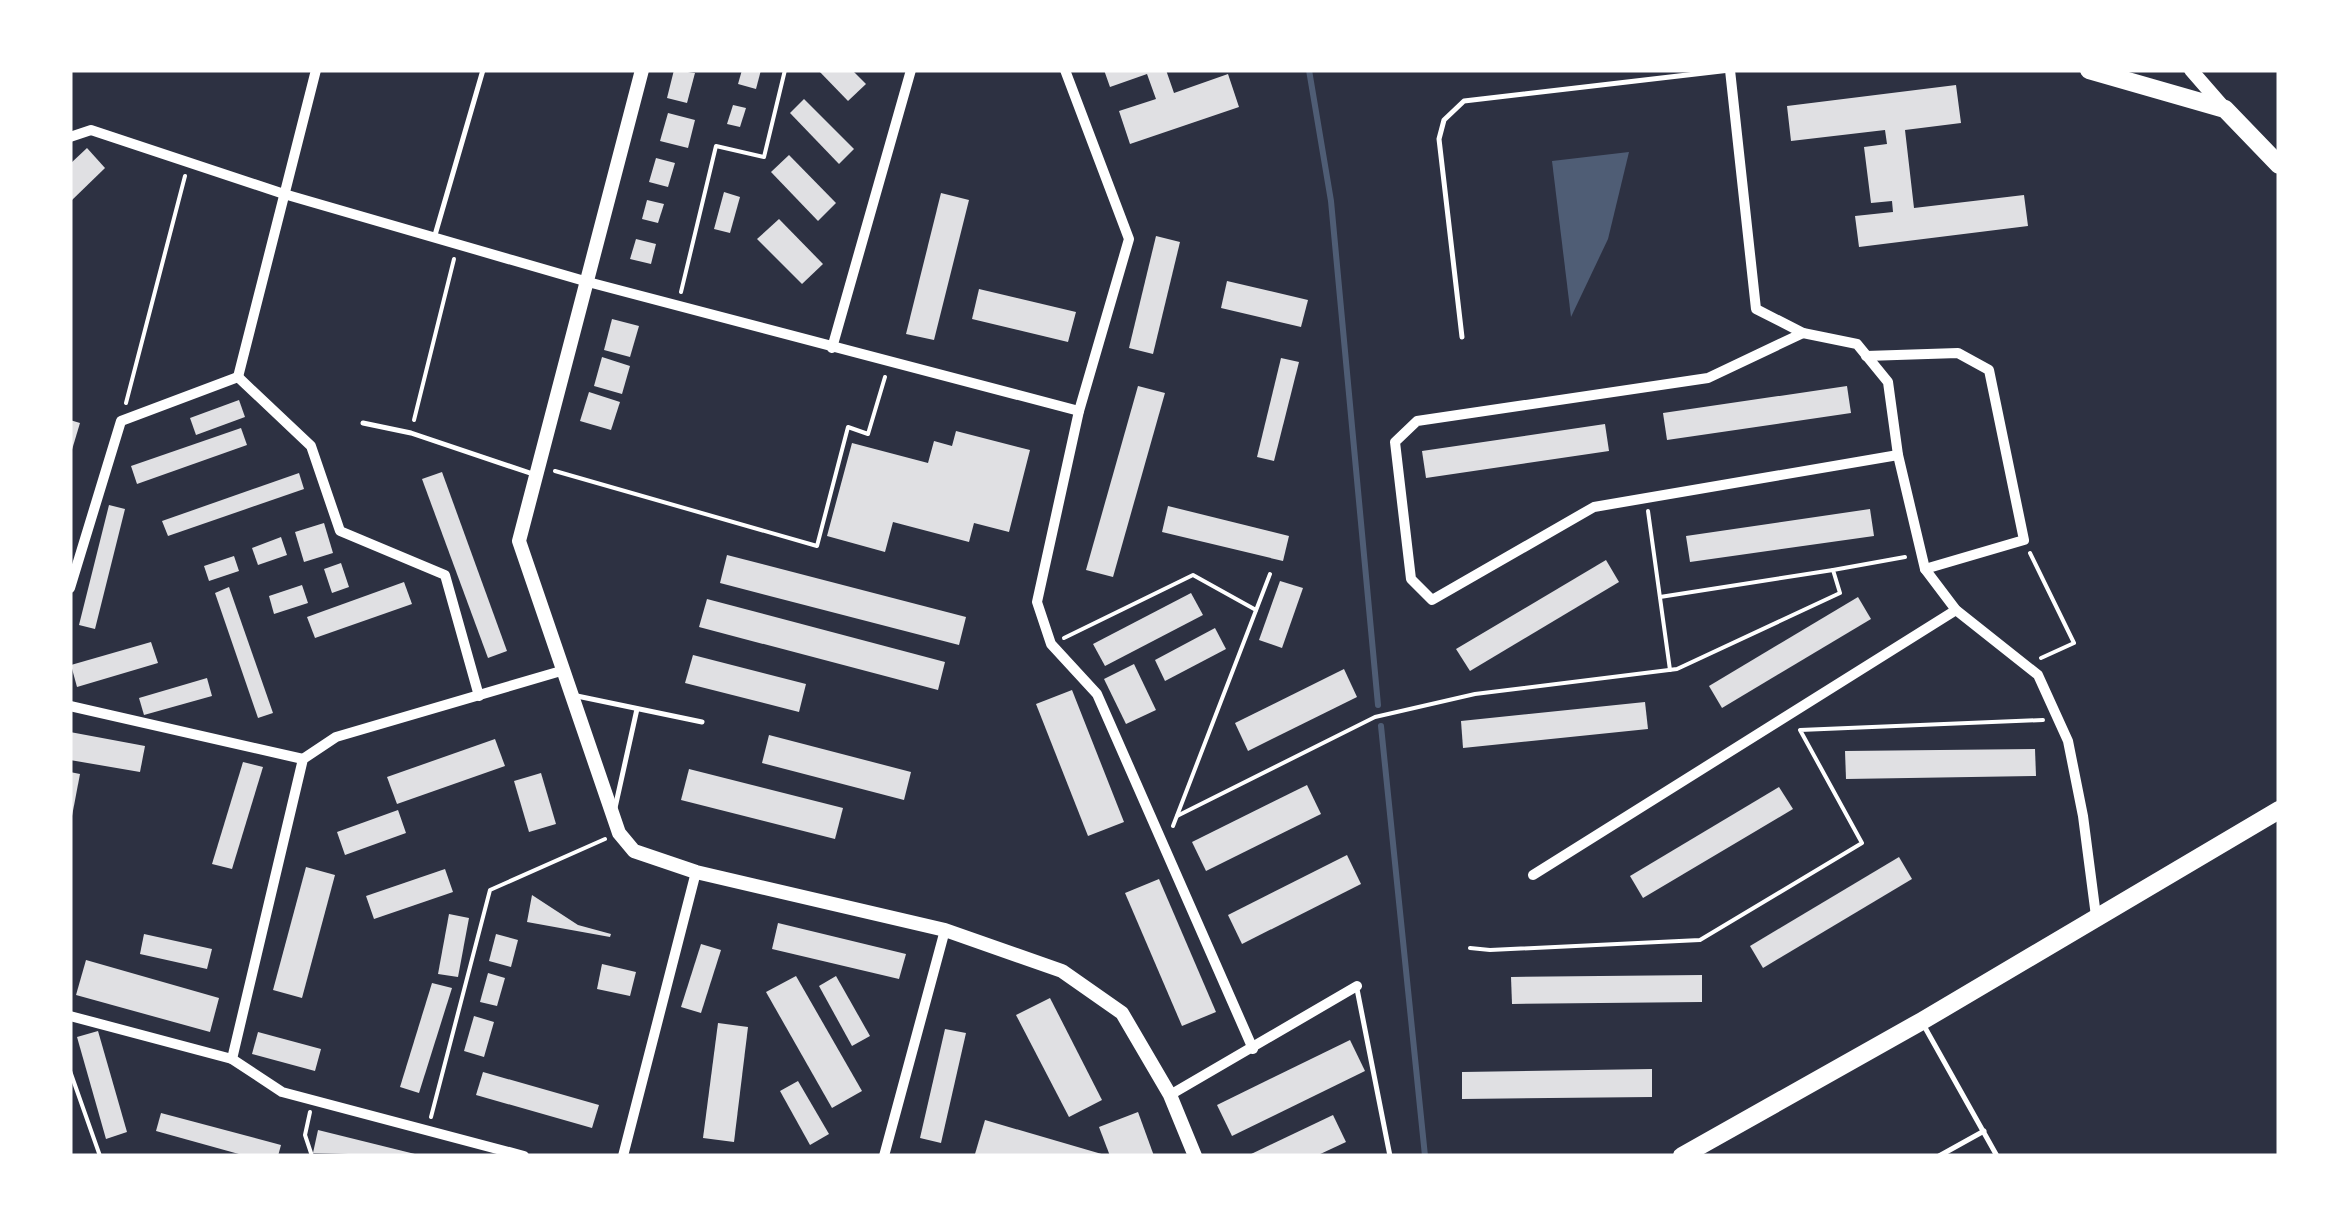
<svg xmlns="http://www.w3.org/2000/svg" width="2349" height="1226" viewBox="0 0 2349 1226" font-family="Quicksand,sans-serif">
<style>
.water{fill:#4f5d75}
.lines{fill:none;stroke-linecap:round;stroke-linejoin:round}
.stream{stroke:#4f5d75;stroke-width:6}
.building{fill:#e0e0e3}
.path{stroke:#fff;stroke-width:4}
.service{stroke:#fff;stroke-width:5}
.minor{stroke:#fff;stroke-width:10}
.tertiary{stroke:#fff;stroke-width:14}
.primary{stroke:#fff;stroke-width:18}
</style>
<rect width="100%" height="100%" fill="#2d3142"/>
<!-- water -->
<polygon class="water" points="1629,152 1608,239 1571,317 1552,161"/>
<g class="lines">
<!-- stream -->
<g class="stream">
<polyline points="1309,70 1331,201 1378,705"/>
<polyline points="1381,726 1425,1156"/>
</g>
</g>
<!-- building -->
<g class="building">
<polygon points="674,70 695,73 687,103 667,98"/>
<polygon points="742,70 761,70 756,89 738,84"/>
<polygon points="818,70 852,70 866,84 848,101"/>
<polygon points="1104,70 1166,70 1174,93 1228,74 1239,107 1130,144 1119,111 1156,99 1147,74 1110,87"/>
<polygon points="1956,85 1961,123 1905,130 1914,208 2024,195 2028,226 1859,247 1855,216 1893,212 1892,201 1871,203 1864,147 1887,144 1885,130 1791,141 1787,106"/>
<polygon points="804,99 854,149 839,164 790,113"/>
<polygon points="733,105 746,108 740,127 727,124"/>
<polygon points="668,113 695,120 688,148 660,141"/>
<polygon points="87,148 105,168 70,202 70,164"/>
<polygon points="789,155 836,203 818,221 771,172"/>
<polygon points="656,158 675,163 668,187 649,182"/>
<polygon points="724,192 740,197 730,233 714,229"/>
<polygon points="941,193 969,200 934,340 906,334"/>
<polygon points="647,200 664,204 658,223 642,219"/>
<polygon points="779,219 823,264 802,284 757,239"/>
<polygon points="1156,236 1180,242 1153,354 1129,348"/>
<polygon points="636,239 656,244 651,264 630,259"/>
<polygon points="1227,281 1308,300 1301,327 1221,308"/>
<polygon points="979,289 1076,312 1068,342 972,319"/>
<polygon points="612,319 639,326 630,357 604,350"/>
<polygon points="602,357 630,366 622,394 594,386"/>
<polygon points="1281,358 1299,362 1274,461 1257,457"/>
<polygon points="1138,386 1165,393 1113,577 1086,570"/>
<polygon points="1847,386 1851,413 1667,440 1663,413"/>
<polygon points="589,392 620,402 611,430 580,421"/>
<polygon points="239,400 245,417 196,435 190,418"/>
<polygon points="70,420 80,423 71,453 70,453"/>
<polygon points="1605,424 1609,451 1426,478 1422,451"/>
<polygon points="241,428 247,445 137,484 131,466"/>
<polygon points="956,431 1030,450 1009,532 974,523 969,542 893,522 885,552 827,536 852,443 928,463 934,441 952,446"/>
<polygon points="442,472 507,651 488,658 422,479"/>
<polygon points="299,473 304,489 168,536 162,521"/>
<polygon points="109,505 125,509 95,629 79,625"/>
<polygon points="1168,506 1289,536 1283,561 1162,532"/>
<polygon points="1870,509 1874,536 1690,562 1686,536"/>
<polygon points="324,523 333,553 304,562 295,532"/>
<polygon points="281,537 287,555 258,565 252,548"/>
<polygon points="727,555 966,617 959,645 720,583"/>
<polygon points="234,556 239,571 209,581 204,566"/>
<polygon points="1606,560 1619,582 1470,671 1456,649"/>
<polygon points="341,563 349,587 332,593 324,569"/>
<polygon points="1280,581 1303,588 1282,648 1259,640"/>
<polygon points="404,582 412,604 315,638 307,617"/>
<polygon points="302,585 308,603 274,614 269,596"/>
<polygon points="229,587 273,713 258,718 215,593"/>
<polygon points="1191,593 1203,615 1105,666 1093,644"/>
<polygon points="1858,597 1871,619 1722,708 1709,686"/>
<polygon points="707,599 945,662 938,690 699,627"/>
<polygon points="1215,628 1226,649 1165,681 1155,660"/>
<polygon points="151,642 158,663 77,687 71,665"/>
<polygon points="693,655 806,684 799,712 685,683"/>
<polygon points="1134,664 1156,710 1126,724 1104,679"/>
<polygon points="1344,669 1357,697 1248,751 1235,723"/>
<polygon points="207,678 212,696 144,715 139,698"/>
<polygon points="1072,690 1124,822 1088,836 1036,704"/>
<polygon points="1645,702 1648,729 1463,748 1461,721"/>
<polygon points="70,732 145,746 140,772 70,760"/>
<polygon points="769,735 911,772 904,800 762,763"/>
<polygon points="495,739 505,766 397,804 387,777"/>
<polygon points="2035,749 2036,776 1846,779 1845,751"/>
<polygon points="243,762 263,767 232,869 212,864"/>
<polygon points="689,769 843,808 835,839 681,800"/>
<polygon points="70,772 80,774 72,816 70,816"/>
<polygon points="541,773 556,824 529,832 514,781"/>
<polygon points="1307,785 1321,814 1206,871 1192,842"/>
<polygon points="1779,787 1793,809 1643,898 1630,876"/>
<polygon points="398,810 406,833 345,855 337,832"/>
<polygon points="1347,855 1361,884 1242,944 1228,915"/>
<polygon points="1899,857 1912,879 1763,968 1750,946"/>
<polygon points="306,867 335,875 302,998 273,990"/>
<polygon points="445,869 453,892 374,919 366,896"/>
<polygon points="1159,879 1216,1012 1182,1026 1125,893"/>
<polygon points="532,895 578,925 611,934 610,937 527,922"/>
<polygon points="449,914 469,918 458,977 438,974"/>
<polygon points="778,923 906,954 899,979 772,949"/>
<polygon points="144,934 212,949 207,969 140,954"/>
<polygon points="496,934 518,940 511,967 489,961"/>
<polygon points="701,944 721,950 701,1013 681,1007"/>
<polygon points="86,960 219,998 210,1032 76,995"/>
<polygon points="602,964 636,972 630,996 597,989"/>
<polygon points="488,973 505,978 497,1006 480,1002"/>
<polygon points="1702,975 1702,1002 1512,1004 1511,977"/>
<polygon points="796,976 862,1091 832,1108 766,992"/>
<polygon points="836,976 870,1036 852,1046 819,986"/>
<polygon points="432,983 452,988 419,1093 400,1087"/>
<polygon points="1050,998 1102,1100 1069,1117 1016,1015"/>
<polygon points="474,1016 494,1022 484,1057 464,1051"/>
<polygon points="718,1023 748,1027 734,1142 703,1138"/>
<polygon points="945,1029 966,1033 941,1143 920,1138"/>
<polygon points="98,1031 127,1132 106,1139 77,1037"/>
<polygon points="258,1032 321,1049 315,1071 252,1054"/>
<polygon points="1350,1040 1365,1071 1232,1136 1217,1105"/>
<polygon points="1652,1069 1652,1097 1462,1099 1462,1072"/>
<polygon points="483,1072 599,1105 592,1128 476,1095"/>
<polygon points="798,1081 829,1134 810,1145 780,1091"/>
<polygon points="1138,1112 1154,1156 1110,1156 1099,1127"/>
<polygon points="161,1113 281,1145 278,1156 246,1156 156,1131"/>
<polygon points="1333,1115 1346,1142 1316,1156 1247,1156"/>
<polygon points="985,1120 1105,1155 1104,1156 975,1154"/>
<polygon points="318,1130 419,1155 419,1156 313,1153"/>
</g>
<g class="lines">
<!-- path -->
<g class="path">
<polyline points="681,292 716,146 764,157 785,70"/>
<polyline points="126,403 185,176"/>
<polyline points="414,420 454,259"/>
<polyline points="555,471 817,546 848,427 868,434 885,377"/>
<polyline points="1648,511 1670,670"/>
<polyline points="2030,553 2074,643 2041,658"/>
<polyline points="1660,597 1833,570"/>
<polyline points="1064,638 1193,575 1256,610"/>
<polyline points="1177,816 1375,717 1475,694 1677,669 1840,593 1833,570 1905,557"/>
<polyline points="1173,826 1270,574"/>
<polyline points="1470,948 1490,950 1700,940 1862,843 1800,730 2043,720"/>
<polyline points="70,1071 100,1156"/>
<polyline points="310,1112 305,1135 312,1156"/>
<polyline points="431,1117 490,890 605,839"/>
</g>
<!-- service -->
<g class="service">
<polyline points="435,235 483,70"/>
<polyline points="1462,337 1439,139 1444,120 1464,101 1730,70"/>
<polyline points="363,423 411,433 533,474"/>
<polyline points="577,696 702,722"/>
<polyline points="615,808 637,709"/>
<polyline points="1357,989 1390,1156"/>
<polyline points="1923,1024 1997,1156"/>
<polyline points="1939,1156 1984,1131"/>
</g>
<!-- minor -->
<g class="minor">
<polyline points="1065,70 1129,239 1079,411 1037,602 1051,644 1097,694 1253,1049"/>
<polyline points="1730,70 1756,309 1803,333 1857,344 1888,382 1898,455 1925,569 1956,610 2038,675 2068,741 2083,816 2096,916"/>
<polyline points="70,137 91,130 284,194 588,282 1079,411"/>
<polyline points="1803,333 1708,378 1417,421 1395,442 1411,579 1432,600 1594,507 1898,455"/>
<polyline points="832,348 911,70"/>
<polyline points="1866,356 1958,353 1989,370 2024,540 1925,569"/>
<polyline points="238,377 311,446 340,531 445,575 479,696"/>
<polyline points="238,377 316,70"/>
<polyline points="70,588 121,421 238,377"/>
<polyline points="70,706 303,759"/>
<polyline points="1533,875 1956,610"/>
<polyline points="70,1016 232,1059 282,1092 524,1156"/>
<polyline points="232,1059 303,759 336,737 561,671"/>
<polyline points="1170,1095 1357,986"/>
<polyline points="623,1156 696,872"/>
<polyline points="884,1156 945,930"/>
</g>
<!-- tertiary -->
<g class="tertiary">
<polyline points="642,70 519,541 619,833 634,851 696,872 945,930 1062,971 1122,1013 1170,1095 1195,1156"/>
<polyline points="2191,70 2225,109"/>
</g>
<!-- primary -->
<g class="primary">
<polyline points="2089,70 2225,109 2279,165"/>
<polyline points="1682,1156 1922,1021 2279,810"/>
</g>
</g>
<!-- border -->
<rect width="2349" height="1226" fill="none" stroke="#ffffff" stroke-width="145"/>
</svg>
